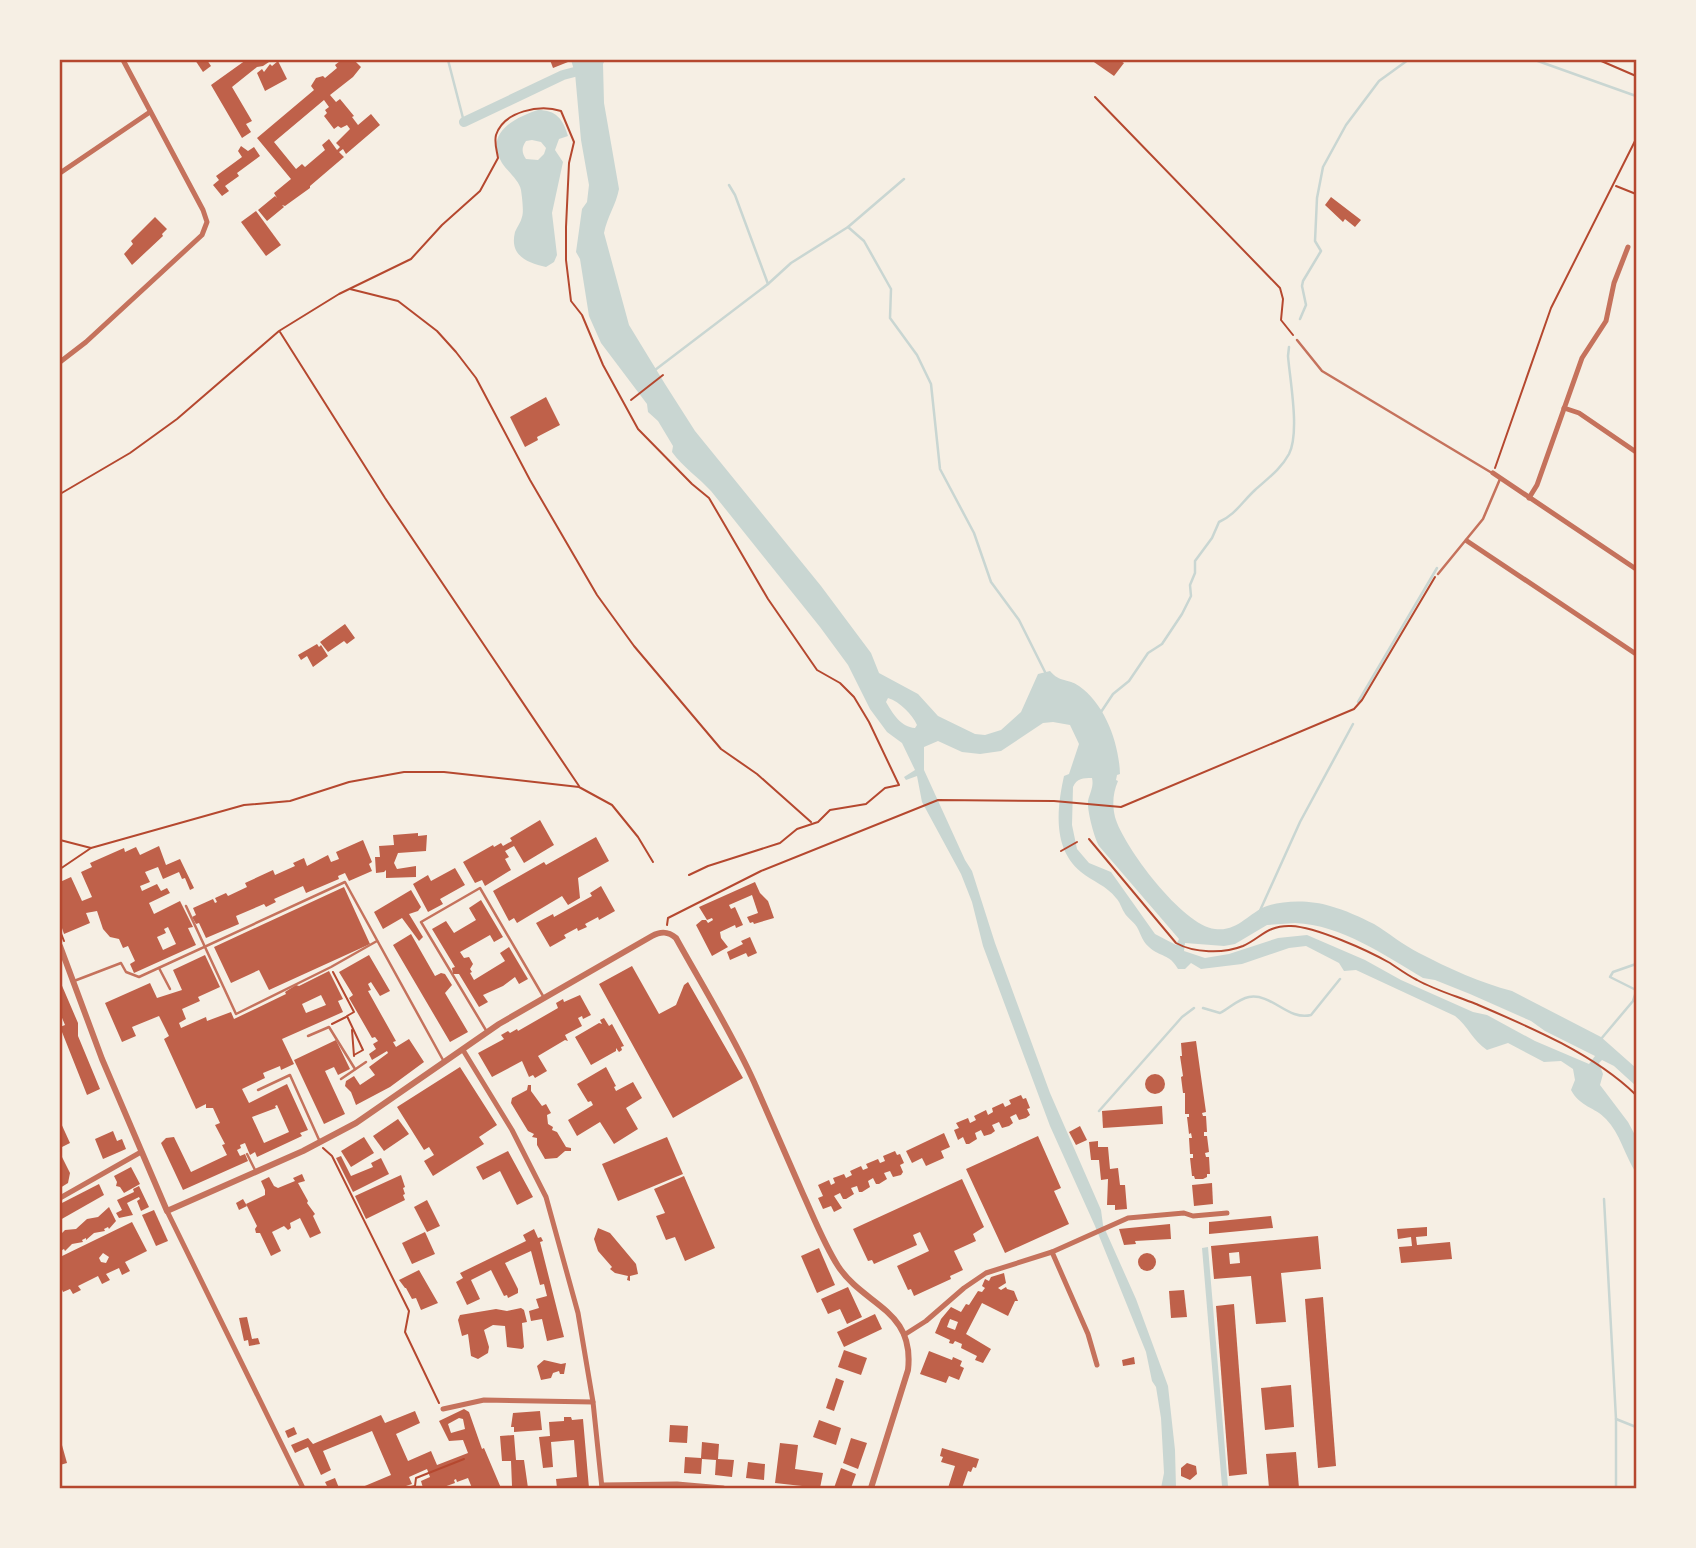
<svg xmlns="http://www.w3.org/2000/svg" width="1696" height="1548" viewBox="0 0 1696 1548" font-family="Literata,serif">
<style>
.water{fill:#c9d6d2;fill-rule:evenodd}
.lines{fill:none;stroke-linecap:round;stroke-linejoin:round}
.stream{stroke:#c9d6d2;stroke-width:2.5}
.canal{stroke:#c9d6d2;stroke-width:10}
.building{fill:#bf614a;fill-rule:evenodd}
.path{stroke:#b5482f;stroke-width:2}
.service{stroke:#c5725c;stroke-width:2.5}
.minor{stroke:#c5725c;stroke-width:5}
.tertiary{stroke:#c5725c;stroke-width:6}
.neatline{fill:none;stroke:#b5482f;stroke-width:2.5}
</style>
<rect width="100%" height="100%" fill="#f6efe4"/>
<!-- water -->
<g class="water">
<path d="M571,60h34l-2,4 1,39 15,86c-3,16 -12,28 -15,44l25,92 36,59 30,47 126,155 50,67 8,20 39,21 20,22 37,18 10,1 16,-5 20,-18 17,-38 12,-3c10,12 18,7 29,15 26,18 40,57 41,88l-3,1 -1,5 2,1c-5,12 -6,23 -3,36 8,29 68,109 100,112 23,3 33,-16 52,-23 17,-6 45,-6 63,0 15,4 30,11 44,18 15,9 29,21 45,29 29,15 62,30 93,38l89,46 35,31v18l-22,-20 -12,-6 -3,3 4,11 -3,11 28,37 8,15v36c-11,-17 -16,-40 -30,-54 -11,-12 -26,-12 -35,-29l4,-10 -2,-11 -12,-8 -17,1 -36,-19 -21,7c-14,-9 -19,-24 -32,-34l-99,-46 -12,1 -5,-8 -33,-17 -17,2 -47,16 -41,5 -10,-6 -6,6h-7c-9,-16 -17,-11 -29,-22 -6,-5 -8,-12 -11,-18 -3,-7 -11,-11 -14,-17 -3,-5 -4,-10 -8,-14 -9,-12 -24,-17 -35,-26 -29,-24 -24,-64 -17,-96l5,-2 10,-30 -9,-19 -17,-3 -10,1 -42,28 -21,3 -18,-2 -24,-11 -14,6v23l41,90 7,11 23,72 55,150 51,117 2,15 33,74 32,87 7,64 1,38h-15l3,-15 -3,-55 -5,-31 -4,-6 -6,-29 -51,-126 -45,-100 -67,-180 -11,-44 -11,-28 -39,-72 -5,-26 -11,4 -2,-3 11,-7 -13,-27 -15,-11 -17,-23 -22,-44 -28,-38 -109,-136c-13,-14 -28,-24 -39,-39l1,-6 -15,-25 -10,-9 -1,-8 -46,-61 -12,-27 -9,-57 -4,-7 6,-43 5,-7 2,-17 -8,-45 -6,-67zM888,698c12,4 24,16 29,27l-2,3c-14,-1 -22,-14 -29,-26zM1092,778c2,9 -2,14 -4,23 -1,9 6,36 11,45l80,93 -3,6 -21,-11 -44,-62 -22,-9 -12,-14 -5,-24 1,-38c4,-9 10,-9 19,-9zM1295,923c47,2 89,32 128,55l12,2 35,14 61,27 14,10 50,25 -6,8 -54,-23 -48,-26 -14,-3 -72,-32 -36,-20 -58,-25 -29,3 -49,16 -24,4 -21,-7 1,-8 39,3 11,-2 32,-19z"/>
<path d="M538,110c18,0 25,9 30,26l-9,3 -4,11 8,12 -11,51 5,42 -3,7 -8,5c-18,-4 -37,-11 -31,-35 2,-5 6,-10 7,-15 2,-6 0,-20 -1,-27 -2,-10 -13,-18 -19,-27 -18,-30 12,-45 36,-53zM532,140l9,2 5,6 -2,6 -6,6 -12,-1c-4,-6 -5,-11 0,-18z"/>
<polygon points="1208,1247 1228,1486 1222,1486 1202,1248"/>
</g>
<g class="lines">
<!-- stream -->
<g class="stream">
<polyline points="448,60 464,122"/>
<polyline points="1535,60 1636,96"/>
<polyline points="729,185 735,195 768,284"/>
<polyline points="848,227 864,241 891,289 890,318 917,355 931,384 940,469 974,533 991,582 1019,620 1046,674"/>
<polyline points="1300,319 1306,305 1302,286 1303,281 1321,251 1315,241 1317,198 1323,167 1346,125 1379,81 1408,60"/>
<polyline points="655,370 768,284 791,263 848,227 904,179"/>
<polyline points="1358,702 1437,568"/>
<path d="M1101,712l12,-18 16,-13 19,-28 14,-9 20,-30 9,-18 -1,-11 5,-12v-12l17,-23 7,-16c16,-7 23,-20 36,-32 12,-11 26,-21 34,-36 11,-22 1,-73 -1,-98l1,-9"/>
<polyline points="1258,915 1300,822 1353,724"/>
<polyline points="1636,990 1610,977 1613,972 1636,964"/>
<path d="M1203,1008l17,5c10,-5 18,-14 29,-16 23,-4 39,24 62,18l29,-36"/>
<polyline points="1601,1039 1633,1001 1636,992"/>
<polyline points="1099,1111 1182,1017 1194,1008"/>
<polyline points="1604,1199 1616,1419 1616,1488"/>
<polyline points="1616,1419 1636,1427"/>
</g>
<!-- canal -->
<polyline class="canal" points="464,122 563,75 586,69"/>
</g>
<!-- building -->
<g class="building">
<polygon points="195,60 207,60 211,66 203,72"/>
<polygon points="246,60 267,60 269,62 263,66 257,67 232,87 252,121 246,124 251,132 242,138 211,85"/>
<path d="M339,60h15l7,7 -8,10 -23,18 6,7 4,-3 14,17 -2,1 6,8 13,-11 9,11 -34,29 -3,-5 -4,3 5,5 -34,29v2l-25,18 -3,-1 2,2 -17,14 -9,-11 17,-14 2,2 -3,-5 17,-14 -34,-41 57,-48 -3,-4 5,-8 7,-2 2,2 12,-10 -2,-3 5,-4zM324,100l5,7 -4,3 2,3 -3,3 10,13 4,-3 3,2 6,-3 3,4 -14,14 4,4 -3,3 -8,-11 -7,6 3,5 -20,17 -3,-3 -6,5 -22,-27z"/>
<polygon points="550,60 567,60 568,62 553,68"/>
<polygon points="1091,60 1119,60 1124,63 1114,76"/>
<polygon points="278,61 287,79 265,91 257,73 262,69 264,72 270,64 272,66"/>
<polygon points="241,146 248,151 254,147 260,156 237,173 239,176 225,186 229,191 222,196 213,185 219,180 216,176 242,157 238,151"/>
<polygon points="1331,197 1361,220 1355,227 1345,219 1343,222 1325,205"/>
<polygon points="256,211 281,245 266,256 241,222"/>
<polygon points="155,217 167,229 162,234 163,236 132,265 124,254 133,244 131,241"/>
<polygon points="546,397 560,425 537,437 538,440 525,447 510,417"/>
<polygon points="345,624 355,638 347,644 344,641 328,652 320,642"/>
<polygon points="317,644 319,647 321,645 328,656 313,667 307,656 301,660 298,655"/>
<polygon points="540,820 554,845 524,863 514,846 505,851 509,857 505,859 511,870 485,886 482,880 475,883 463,862 493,845 494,847 501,843 503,846 512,841 510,838"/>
<polygon points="418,833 418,836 427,835 426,851 398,853 394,863 397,869 416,866 416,877 386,878 386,870 384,872 376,873 375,857 380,857 379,846 394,845 393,835"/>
<polygon points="596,837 609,861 578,878 580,898 568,905 562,896 517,923 514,918 509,921 493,891 544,862 546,865"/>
<polygon points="363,840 372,862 369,864 372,871 349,881 345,873 338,876 339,879 306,893 303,886 274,899 276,902 266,907 264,904 236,916 239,924 206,938 199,923 196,924 192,917 196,915 193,908 213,899 215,903 217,902 215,898 226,893 228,896 247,887 245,883 273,870 275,875 295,866 293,863 304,858 307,866 328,855 331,862 339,859 336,852"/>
<path d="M159,846l7,19 14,-6 14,29 -4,2 -5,-12 -3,1 -3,-7 -16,7 -5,-12 -13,5 5,10 -10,4 2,5 15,-7 4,7 6,-3 3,5 -21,10 5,11 26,-13 13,26 -5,1 8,17 -62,28 -4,-9 5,-3 -7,-15 -5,2 -4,-9 -9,-2 -7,-8 -6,-18 -11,2 4,10 -26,11 -4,-12v-40l11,-5 11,24 10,-4 -11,-25 11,-5 -2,-4 34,-15 1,4 11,-5 4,8zM168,927l8,17 -13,6 -6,-13 9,-4 -2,-4z"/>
<polygon points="455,868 465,885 440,899 443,904 428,912 413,884 428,875 431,881"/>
<polygon points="755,882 760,893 768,901 774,918 754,924 753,922 750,923 747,917 758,913 752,895 729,905 731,909 735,907 743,925 736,928 735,925 720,932 721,938 728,947 712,956 696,925 702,920 706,920 708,923 713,920 712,918 707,920 699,907"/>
<polygon points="601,886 615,911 599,920 598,917 585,924 587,927 578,931 577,928 564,935 566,938 550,947 536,923 553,914 554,917 592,896 590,893"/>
<polygon points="344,887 370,944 269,990 259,970 231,983 214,947"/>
<polygon points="411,890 421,907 418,911 409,914 423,937 419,941 402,918 383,929 374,912"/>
<polygon points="481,900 503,937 494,942 490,935 460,952 464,958 469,957 473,964 470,969 472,972 470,973 474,980 505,961 500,953 509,947 528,979 519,984 515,977 503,986 483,995 488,1002 479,1007 459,974 453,974 452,968 455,967 432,929 446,921 454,933 476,920 469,908"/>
<polygon points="411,934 435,976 441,973 445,974 452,985 445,993 468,1032 450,1042 393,945"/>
<polygon points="750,937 757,953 748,957 746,953 730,960 727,952 743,944 741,941"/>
<path d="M205,955l15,32 -22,10 2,4 -18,8 4,10 -7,4 2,5 25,-11 1,4 24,-9 3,7 52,-25 -1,-2 11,-7 3,1 30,-15 14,28 -5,2 5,11 -61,27 12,25 -13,6 -1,-4 -17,7 2,5 -23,11 7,14 38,-19 21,46 -8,3 2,3 -45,21 -2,-5 -5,3 -5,-12 -5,2 1,3 -4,2 3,6 5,-2 3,7 -65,29 -22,-47 5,-5 8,-1 17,35 36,-17 -5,-10 3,-1 -10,-19 5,-2 -7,-15h-7v-4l-10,5 -32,-70 5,-3 -10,-20 -27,11 4,9 -14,6 -17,-39 45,-20 7,15 25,-8 -9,-20zM321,995l5,10 -20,8 -4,-9zM277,1105l12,27 -25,11 -12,-26 24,-9 -1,-2z"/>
<polygon points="369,955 390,991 380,996 371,982 368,984 371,990 368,991 396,1041 393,1042 396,1047 409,1039 424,1062 390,1087 356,1105 351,1092 345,1086 346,1081 354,1076 360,1085 375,1075 369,1067 388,1053 387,1051 372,1060 369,1054 376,1049 373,1044 378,1041 375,1037 372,1038 349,998 353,995 339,972"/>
<polygon points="632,966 659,1014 676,1005 684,985 688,982 743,1078 673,1118 599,984"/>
<polygon points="60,981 78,1023 78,1036 100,1089 87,1095 60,1027 65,1025 60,1013"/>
<polygon points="580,995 591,1015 583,1019 582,1016 578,1018 582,1026 565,1035 568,1041 565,1040 538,1056 547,1071 535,1078 533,1075 529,1077 522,1061 492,1077 478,1053 504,1039 501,1035 508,1031 510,1033 517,1029 518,1031 558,1008 556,1003 563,999 564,1002"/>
<polygon points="604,1018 609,1026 612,1024 624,1046 621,1047 622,1050 619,1052 616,1048 616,1051 591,1065 575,1037 599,1023 602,1024 600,1020"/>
<polygon points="336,1040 350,1069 338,1075 334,1067 325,1071 345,1114 324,1124 294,1060"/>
<polygon points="1196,1041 1206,1112 1202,1113 1203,1116 1206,1116 1207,1132 1204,1132 1204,1136 1207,1136 1209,1152 1205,1153 1206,1157 1209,1157 1210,1174 1207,1174 1207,1177 1203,1179 1195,1179 1194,1176 1192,1176 1190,1158 1193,1158 1193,1154 1190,1154 1189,1138 1192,1138 1191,1133 1189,1134 1187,1117 1189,1117 1189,1114 1185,1114 1185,1093 1183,1093 1181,1077 1183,1076 1180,1056 1182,1056 1181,1043"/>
<polygon points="460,1067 497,1125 479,1137 484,1144 433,1176 424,1161 434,1155 429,1147 424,1150 397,1107"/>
<polygon points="606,1067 616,1086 614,1087 616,1091 633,1082 642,1098 626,1108 638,1129 614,1144 600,1122 577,1136 568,1120 593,1105 591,1101 588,1102 577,1084"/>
<circle cx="1155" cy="1084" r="10"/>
<polygon points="528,1085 531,1085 531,1091 542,1106 546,1104 551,1113 547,1115 548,1124 553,1127 552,1130 557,1132 566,1147 571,1148 571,1151 565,1151 557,1158 545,1159 537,1145 537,1138 532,1137 534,1134 528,1131 511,1103 512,1098 527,1090"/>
<polygon points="1021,1095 1023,1099 1026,1098 1030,1108 1027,1109 1030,1115 1026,1118 1019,1120 1016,1114 1010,1117 1013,1123 1009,1126 1002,1128 999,1122 992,1125 995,1131 991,1134 984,1136 981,1130 975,1133 977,1139 969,1144 966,1144 963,1137 958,1140 954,1130 959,1128 956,1123 968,1118 970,1123 976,1120 974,1116 986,1110 988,1115 993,1112 992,1108 1003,1103 1005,1107 1011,1104 1009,1100"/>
<polygon points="1162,1106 1163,1124 1103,1128 1102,1111"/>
<polygon points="398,1119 409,1134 384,1151 373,1136"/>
<polygon points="60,1121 70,1143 60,1148"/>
<polygon points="1080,1126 1087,1140 1076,1145 1069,1132"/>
<polygon points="113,1131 117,1141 122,1139 126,1149 103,1159 95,1139"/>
<polygon points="944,1133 950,1147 941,1151 944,1158 926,1166 922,1158 912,1163 906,1151"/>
<polygon points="1038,1136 1061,1188 1054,1191 1069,1224 1005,1253 966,1169"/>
<polygon points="364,1137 374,1153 351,1167 341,1151"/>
<polygon points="667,1137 683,1174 618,1201 602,1164"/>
<polygon points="1098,1141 1098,1147 1108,1147 1110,1169 1118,1168 1120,1185 1125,1185 1127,1209 1115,1210 1115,1205 1107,1205 1108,1179 1101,1180 1099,1160 1091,1160 1089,1142"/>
<polygon points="508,1151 533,1197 517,1205 500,1171 483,1180 476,1167"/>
<polygon points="895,1151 897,1155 900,1154 904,1163 900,1165 903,1172 901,1175 893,1177 890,1171 884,1173 887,1179 879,1184 876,1184 873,1178 868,1181 870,1187 862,1192 859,1192 857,1186 851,1188 854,1194 846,1199 843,1199 840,1193 834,1196 842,1208 834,1212 831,1206 823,1209 818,1198 823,1196 818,1185 829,1180 831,1185 835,1183 833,1178 844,1174 846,1178 852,1175 850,1171 861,1166 863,1170 868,1168 866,1164 878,1159 880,1163 885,1161 883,1156"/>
<polygon points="60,1153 70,1173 68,1183 60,1188 60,1176 62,1174 60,1170"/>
<polygon points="341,1156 351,1176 373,1167 371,1163 381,1158 389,1174 353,1192 336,1158"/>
<polygon points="131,1167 140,1184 124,1193 120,1187 116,1186 117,1182 114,1176"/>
<polygon points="302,1174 305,1181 298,1183 308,1201 307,1203 315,1214 313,1216 321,1233 310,1238 300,1218 290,1223 291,1228 288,1230 284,1226 272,1232 281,1251 271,1256 260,1233 256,1233 255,1229 257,1226 246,1204 265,1195 265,1190 261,1181 269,1177 274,1186 278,1188 295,1181 293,1178"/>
<polygon points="401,1175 405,1187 403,1188 405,1194 403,1195 405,1200 366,1219 355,1196"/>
<polygon points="684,1176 715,1248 685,1261 675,1237 666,1240 656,1216 665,1213 654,1189"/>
<polygon points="962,1179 984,1227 973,1234 976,1241 954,1251 963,1270 950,1276 951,1279 914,1296 911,1289 908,1290 897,1266 929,1251 920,1232 913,1235 917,1245 874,1264 872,1260 868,1261 853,1229"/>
<polygon points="1212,1183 1213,1204 1194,1206 1192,1185"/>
<polygon points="99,1184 104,1195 60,1220 60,1204"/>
<polygon points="139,1186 149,1207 141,1211 137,1201 140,1199 139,1197 127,1203 133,1215 119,1218 116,1213 122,1210 117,1200 134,1192 133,1189"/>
<polygon points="243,1199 247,1206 239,1210 236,1203"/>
<polygon points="427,1200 440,1226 427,1232 414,1207"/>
<polygon points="109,1207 116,1221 109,1229 108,1227 104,1229 105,1231 94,1233 86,1240 86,1238 82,1240 83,1242 72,1244 65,1251 64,1249 60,1251 60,1235 65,1230 76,1229 87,1219 98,1217"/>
<polygon points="154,1210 168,1241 156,1246 142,1215"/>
<polygon points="1271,1216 1273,1228 1209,1234 1209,1222"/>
<path d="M132,1222l15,29 -22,11 5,9 -8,4 -3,-7 -13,6 4,6 -8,4 -4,-8 -20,10 3,4 -8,4 -3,-5 -7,3 -3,-7v-28zM103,1253l6,4 -3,6 -5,-1 -2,-4z"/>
<polygon points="1170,1224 1171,1239 1135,1241 1136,1244 1124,1245 1119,1229"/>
<polygon points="1427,1227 1427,1236 1416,1237 1417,1245 1450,1242 1452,1259 1401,1263 1399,1247 1412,1246 1411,1237 1398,1239 1397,1229"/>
<polygon points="598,1228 610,1233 636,1264 638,1274 630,1276 630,1281 627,1280 628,1276 615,1273 610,1269 612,1267 598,1251 594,1239"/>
<polygon points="534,1229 538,1238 541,1237 543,1241 540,1242 564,1337 547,1341 542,1319 531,1321 529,1311 539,1308 536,1299 547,1296 544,1284 540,1285 531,1251 505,1263 518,1289 518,1293 508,1298 507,1295 504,1296 491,1270 471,1280 480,1299 467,1305 456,1282 463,1278 460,1273 526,1241 523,1235"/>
<polygon points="425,1232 435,1254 412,1264 402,1243"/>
<path d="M1318,1236l3,33 -40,4 5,49 -30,2 -5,-48 -37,3 -3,-33zM1239,1252l1,11 -10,1 -1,-11z"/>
<polygon points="819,1248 835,1285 817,1293 801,1256"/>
<circle cx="1147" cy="1262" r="9"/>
<polygon points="419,1270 438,1303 421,1310 416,1298 412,1299 406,1288 405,1288 399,1280"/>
<path d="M1004,1273l2,10 -8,5 3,2 5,-3 1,2 7,2 4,10h-3l-7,15 -26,-13 -16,31 25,15 -8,14 -8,-3 2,-4 -16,-8 1,-4 -7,-3 -2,3 -4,-1 1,-3 -15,-7 6,-14 10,-12 10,5 5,-8 3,1 9,-14 4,1 3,-4 -3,-2 3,-7 4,2 2,-4zM950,1319l8,3 -3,8 -8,-3z"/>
<polygon points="848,1287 862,1317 847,1324 840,1309 828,1314 821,1299"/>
<polygon points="1184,1290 1187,1317 1171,1318 1169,1291"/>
<polygon points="1323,1297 1336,1466 1318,1468 1305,1299"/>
<polygon points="1234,1304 1247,1474 1229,1476 1216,1306"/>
<polygon points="521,1308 524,1310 527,1322 522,1323 524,1347 522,1349 507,1347 505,1326 493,1325 484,1330 489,1347 488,1353 478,1359 471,1356 468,1334 462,1336 458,1320 460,1315 496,1309 507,1311"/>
<polygon points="875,1314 882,1329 844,1347 837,1332"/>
<polygon points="247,1317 252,1339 258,1338 260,1344 249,1346 248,1340 244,1341 239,1318"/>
<polygon points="844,1350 867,1358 861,1375 838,1367"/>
<polygon points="929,1351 952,1360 953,1357 962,1361 960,1366 964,1368 959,1380 949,1376 946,1383 920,1374"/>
<polygon points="1134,1357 1135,1364 1123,1366 1122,1360"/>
<polygon points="544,1360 561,1364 566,1363 564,1374 560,1374 559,1371 553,1373 551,1378 541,1380 537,1366"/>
<polygon points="836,1378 844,1381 834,1411 826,1408"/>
<polygon points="1291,1385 1294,1427 1265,1430 1261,1388"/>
<path d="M464,1409l5,3 13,37 2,-1 17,40h-29l-4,-10 -11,4 -1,-3 -2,1 1,3 -14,5h-18l-2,-7 9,-4 -3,-8 -18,8 3,7 -12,4h-4l-1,-2 -6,2h-29l31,-13 -19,-44 -49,20 8,19 -10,5 -13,-28 -13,6 -4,-8 17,-7 5,6 68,-29 4,8 30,-12 5,12 -24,11 12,27 23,-10 6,14 31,-12 -5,-13 -14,1 -10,-20zM459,1418l4,1 2,10 -14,4 -3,-9z"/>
<polygon points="540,1411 542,1430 514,1432 514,1427 511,1427 513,1413"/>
<polygon points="564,1417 571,1417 572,1420 583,1419 589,1488 557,1488 556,1479 577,1477 574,1440 551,1442 553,1467 543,1468 539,1437 550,1436 549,1422 564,1421"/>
<polygon points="819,1420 841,1428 836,1445 813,1437"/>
<polygon points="670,1425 688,1426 687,1443 669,1442"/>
<polygon points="294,1427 297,1434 288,1438 285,1431"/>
<polygon points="514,1435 516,1460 524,1460 528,1488 516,1488 515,1486 512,1486 511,1461 502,1461 500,1436"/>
<polygon points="60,1438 67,1463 60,1465"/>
<polygon points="851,1438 867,1443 858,1469 843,1463"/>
<polygon points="702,1442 719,1444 718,1459 734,1460 732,1477 715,1475 716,1460 702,1459 701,1474 684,1473 685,1457 701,1458"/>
<polygon points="780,1443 798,1445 795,1469 823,1473 820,1488 775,1483"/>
<polygon points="942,1448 979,1459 976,1468 973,1467 971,1472 968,1471 962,1488 948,1488 955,1466 941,1462 943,1457 940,1456"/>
<polygon points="1296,1452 1299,1488 1269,1488 1266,1454"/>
<polygon points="748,1462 765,1464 764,1480 746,1478"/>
<polygon points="1187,1463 1196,1466 1197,1474 1190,1480 1181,1476 1181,1468"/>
<polygon points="841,1468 856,1474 851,1488 834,1488"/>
<polygon points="335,1478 339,1488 328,1488 325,1482"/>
</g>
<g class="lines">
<!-- path -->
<g class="path">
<polyline points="1599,60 1636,76"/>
<polyline points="1095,97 1280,288 1283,299 1281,320 1293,335"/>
<polyline points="1616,186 1636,194"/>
<polyline points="350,289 398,301 437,331 456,352 476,378 530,480 597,595 634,646 721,749 757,774 811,822"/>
<polyline points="280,332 385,498 579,786"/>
<polyline points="631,400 663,375"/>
<polyline points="1495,468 1551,308 1636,139"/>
<path d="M60,494l70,-41 47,-34 102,-88 60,-37 72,-35 31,-34 38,-34 18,-33c-1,-7 -4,-15 -2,-23 8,-24 44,-31 65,-24l13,31 -5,21 -3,64v33l5,41 11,14 21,50 35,64 54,55 17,14 59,101 49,71 23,13 14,14 15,25 30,63 -14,3 -19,16 -36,6 -12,12 -21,7 -17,14 -72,23 -19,9"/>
<path d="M1089,839l87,104c18,10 47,11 67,3 18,-8 24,-21 48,-20 25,1 76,24 99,37 9,6 17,12 27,17 18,10 39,16 59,24 54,23 118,50 160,91"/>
<polyline points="60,840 91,848 244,805 290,801 349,782 404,772 444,772 579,787 612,805 638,837 653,862"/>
<polyline points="1061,851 1077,842"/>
<polyline points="60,869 91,848"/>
<polyline points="667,925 668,918 761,871 938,800 1054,801 1121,807 1354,709 1362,700 1435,577"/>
<polyline points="60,931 64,941"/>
<polyline points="333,972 354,1012 347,1016 363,1050 354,1055"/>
<polyline points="332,1024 346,1017"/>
<polyline points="352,1030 354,1056"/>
<polyline points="323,1148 332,1156 409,1311 405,1332 439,1403"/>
<polyline points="411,1487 415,1486 416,1478 464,1459"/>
</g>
<!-- service -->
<g class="service">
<polyline points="1297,340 1322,371 1492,473"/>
<polyline points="1438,574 1483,519 1500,479"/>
<polyline points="186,906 236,1014 331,967 377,941"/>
<polyline points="159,968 170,989"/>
<polyline points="74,981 121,963 126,972 139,977 345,882 443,1060"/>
<polyline points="487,1032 421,922 480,888 543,996"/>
<polyline points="308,1036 329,1027 355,1069"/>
<polyline points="341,1079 366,1062"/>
<polyline points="258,1090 290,1075 320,1142"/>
<polyline points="247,1154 255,1170"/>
</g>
<!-- minor -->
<g class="minor">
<polyline points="60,173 150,112"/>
<polyline points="60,362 86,342 202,235 207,222 203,210 123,60"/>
<polyline points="1564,408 1579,413 1636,452"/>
<polyline points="1493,473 1636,569"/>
<polyline points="1529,498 1537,485 1582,358 1606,321 1614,283 1628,247"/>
<polyline points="1467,541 1636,654"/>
<polyline points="463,1050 512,1130 546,1197 578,1313 593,1402 602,1488"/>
<polyline points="60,1198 141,1152"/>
<polyline points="167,1211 303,1488"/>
<polyline points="1052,1252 1088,1334 1097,1365"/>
<polyline points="904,1335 926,1321 964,1288 986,1273 1052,1252 1128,1218 1184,1213 1193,1216 1227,1213"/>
<polyline points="443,1409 484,1400 593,1402"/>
<polyline points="602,1485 677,1484 723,1488"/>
</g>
<!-- tertiary -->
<path class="tertiary" d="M60,946l42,113 65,152 136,-60 53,-28 143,-99 153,-88c9,-5 16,-5 24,2 26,47 56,95 78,144 17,38 33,75 49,112 11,24 21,50 35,72 26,40 77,43 70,104l-37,118"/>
</g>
<!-- border -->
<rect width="1696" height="1548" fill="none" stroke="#f6efe4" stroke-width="122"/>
<rect x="61" y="61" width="1574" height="1426" class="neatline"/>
</svg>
